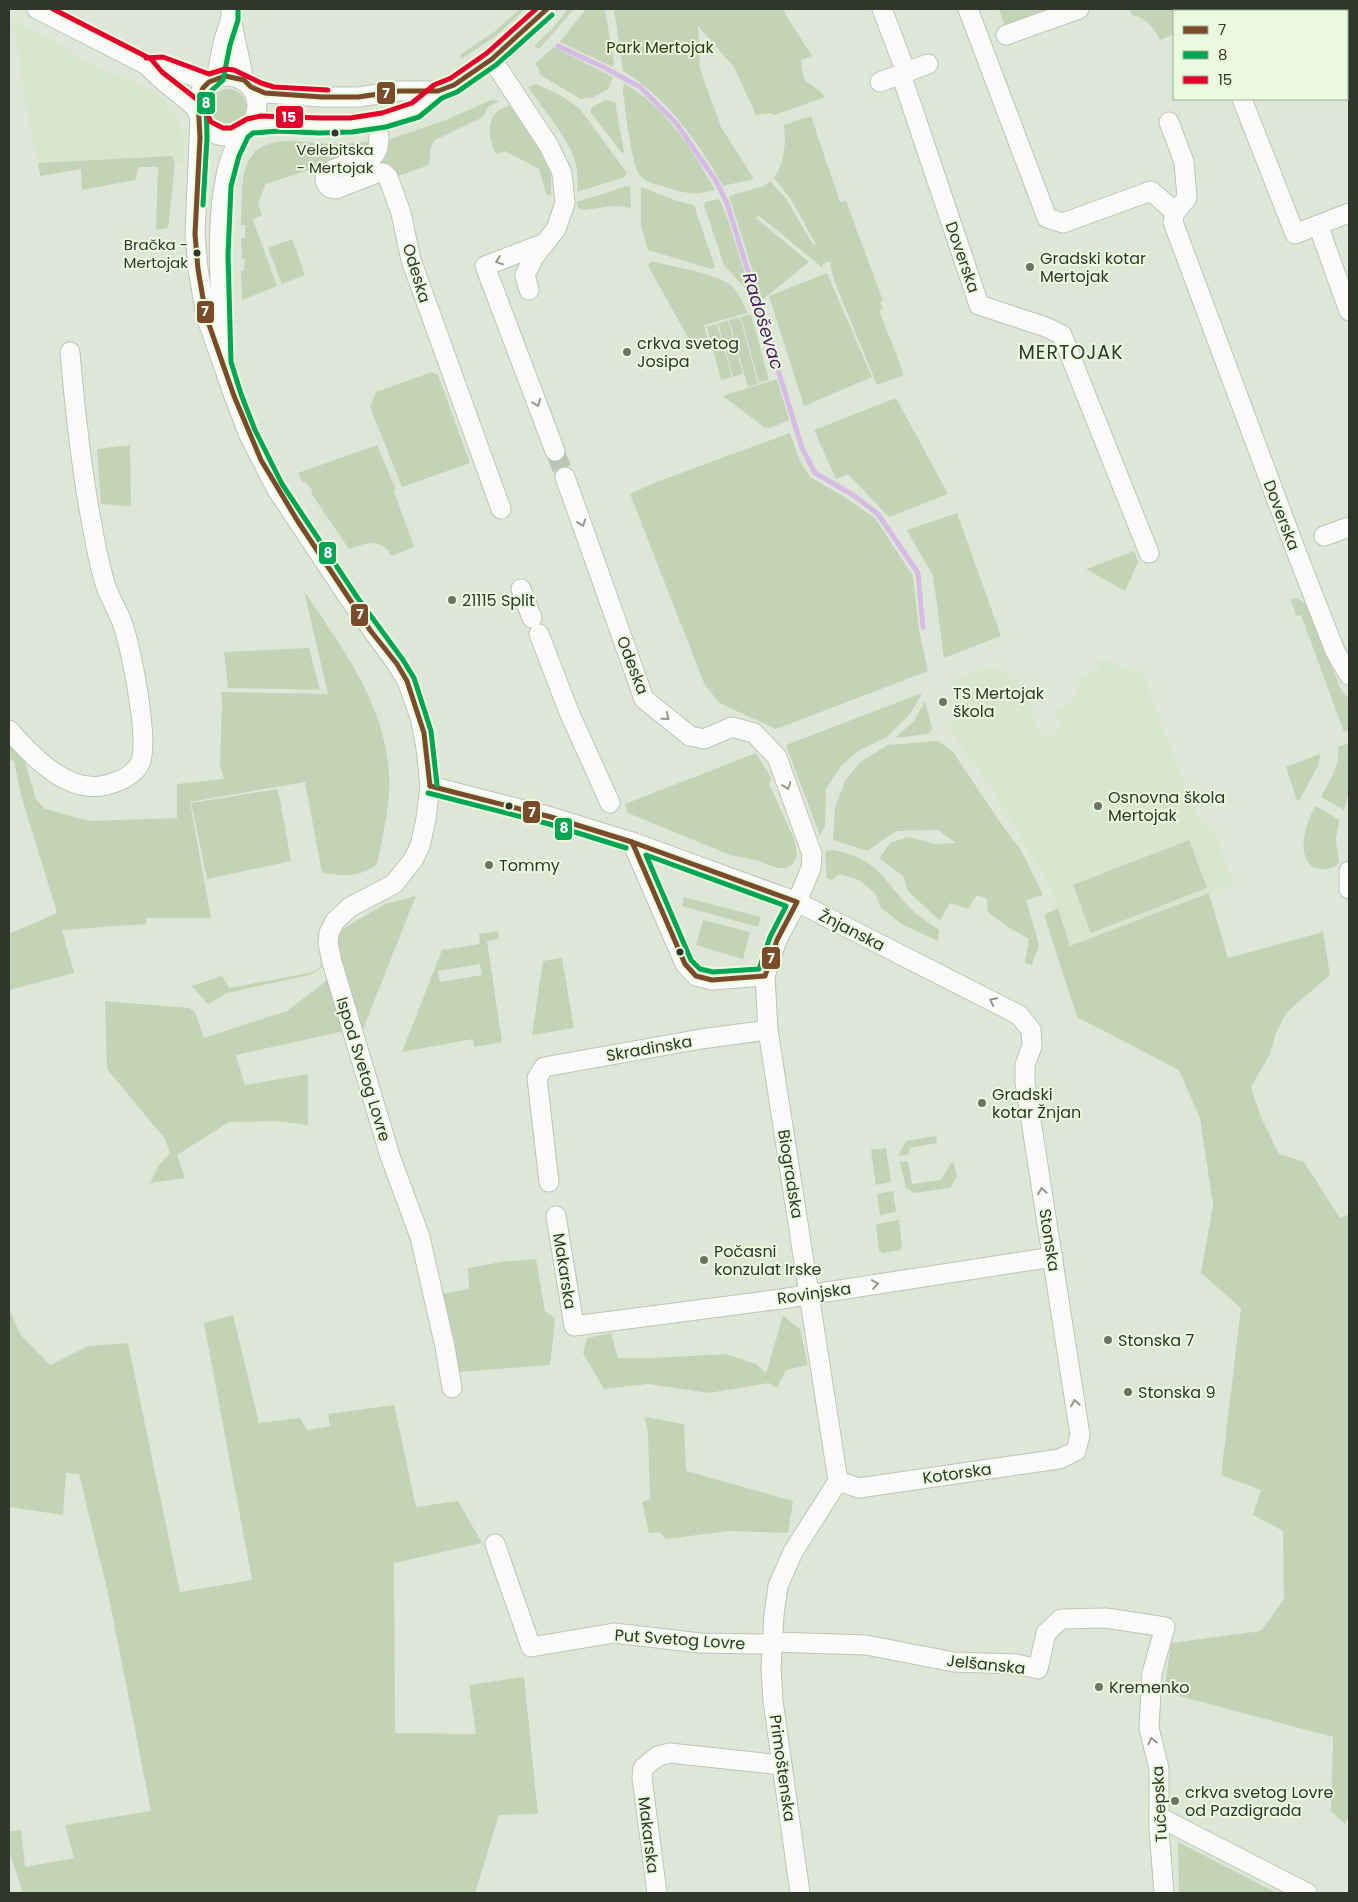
<svg xmlns="http://www.w3.org/2000/svg" width="1358" height="1902" viewBox="0 0 1358 1902" font-family="Poppins,sans-serif">
<style>
.built{fill:#d7e6cc}
.green{fill:#c3d3b6;fill-rule:evenodd}
.lines{fill:none;stroke-linecap:round;stroke-linejoin:round}
.stream{stroke:#d6bce4;stroke-width:5}
.minor-tunnel{stroke:#bbc4b5;stroke-width:19;stroke-dasharray:19 9;stroke-linecap:butt}
.minor-casing{stroke:#bdc4b8;stroke-width:21}
.minor{stroke:#fafbf9;stroke-width:19}
.bus-1-casing{stroke:#eafade;stroke-width:9}
.bus-2-casing{stroke:#eafade;stroke-width:9}
.bus-3-casing{stroke:#eafade;stroke-width:9}
.bus-1{stroke:#7a4b2a;stroke-width:5}
.bus-2{stroke:#00a651;stroke-width:5}
.bus-3{stroke:#e4002b;stroke-width:5}
.oneway{stroke:#959892}
.bus-dot{fill:#30362b;stroke:#eafade;stroke-width:2}
.poi-dot{fill:#6d7467;stroke:#eafade;stroke-width:2}
.labels{text-anchor:middle;stroke-width:4;stroke-linejoin:round;paint-order:stroke}
.bus-label{font-size:15px;fill:#30362b;stroke:#eafade}
.park-label{font-size:16px;fill:#294011;stroke:#eafade}
.street-label{font-size:16px;fill:#30362b;stroke:#eafade}
.poi-label{font-size:16px;fill:#30362b;stroke:#eafade;text-anchor:start}
.water-label{font-size:18px;font-style:italic;fill:#4b1963;stroke:#eafade}
.quarter-label{font-size:19px;letter-spacing:1px;fill:#30362b;stroke:#eafade}
.line-badge{stroke:#eafade;stroke-width:2}
.badge-label{font-size:14px;text-anchor:middle;font-weight:bold;fill:#fff}
</style>
<rect width="100%" height="100%" fill="#dee7d7"/>
<!-- built -->
<g class="built">
<polygon points="13,19 55,42 87,63 143,86 162,97 176,118 181,129 184,149 182,165 175,163 172,156 38,163 25,99"/>
<polygon points="1109,658 1112,664 1142,673 1200,824 1212,829 1234,884 1070,946 1050,886 991,787 945,723 963,719 950,682 991,667 1022,683 1042,739 1056,733 1060,725 1054,710 1072,704 1081,684 1078,678 1100,670 1097,662"/>
</g>
<!-- green -->
<g class="green">
<polygon points="520,9 525,9 496,36 461,59 461,54 494,32"/>
<polygon points="568,9 574,9 540,48 537,48 534,46 553,28"/>
<polygon points="586,9 605,9 614,63 613,67 560,42"/>
<path d="M614,9h169l4,8 25,39 -11,4 3,20 16,11 5,6 -50,18 -5,-2 -14,2 -22,-48 -36,-41 2,43 21,58 33,52 -31,7c-24,-43 -58,-90 -100,-115z"/>
<polygon points="999,9 1072,9 1007,33"/>
<path d="M1130,9h50l8,2h-14v23l-14,6c-6,-12 -14,-23 -28,-25z"/>
<polygon points="554,47 613,77 608,89 592,98 581,99 540,75 539,69 535,64"/>
<path d="M624,83c41,24 68,65 91,107 -18,5 -32,4 -49,-3 -8,-2 -20,-5 -25,-10 -10,-10 -16,-71 -18,-87z"/>
<path d="M536,84l26,12 18,13 47,64 -2,4 -48,15c1,-10 1,-22 -2,-32 -9,-25 -32,-51 -47,-73z"/>
<circle cx="228" cy="107" r="18"/>
<polygon points="491,100 499,101 488,107 483,117 435,140 431,146 429,165 398,176 392,166 379,163 385,156 385,141 446,120"/>
<polygon points="605,100 615,102 624,152 622,153 591,113 591,108"/>
<path d="M510,106l32,46 9,23v20l-5,-1 -7,-25 -34,-18 -9,3c-9,-18 -11,-44 14,-48z"/>
<path d="M811,116l29,86 6,-1 37,100h-3l3,7 -4,2 25,65 -27,10 -44,-107 -3,-17 -7,3v4l-65,-53 -2,3 53,44 -47,38 -33,-104 35,-10 6,-5 17,19 26,45 3,-1 -26,-46 -16,-20c11,-17 12,-34 10,-53z"/>
<path d="M372,141l-3,11 -35,8 -19,8 -49,16 -8,19 4,12 -9,5 24,66 -35,14 -1,-29h3l1,-12h-3l-1,-21h4v-13h-4c1,-20 -1,-43 6,-61 12,-32 57,-21 83,-20 14,0 28,-1 42,-3z"/>
<polygon points="172,156 175,163 168,228 156,230 158,167 139,167 135,180 82,190 81,169 40,176 38,163"/>
<polygon points="627,186 630,187 631,208 614,206 583,210 577,207 577,202"/>
<polygon points="641,187 677,201 694,205 715,267 712,269 648,250 641,226"/>
<polygon points="719,199 727,217 752,296 724,265 704,205 705,202"/>
<polygon points="292,239 305,275 282,284 268,248"/>
<path d="M650,262h5c22,6 55,10 74,22 9,6 14,19 19,29l-44,12 4,16 -15,5 -45,-80z"/>
<polygon points="827,273 872,377 804,406 769,296"/>
<polygon points="751,314 769,380 759,383 741,317"/>
<polygon points="740,317 758,384 748,387 729,320"/>
<polygon points="728,321 743,374 733,377 718,323"/>
<polygon points="717,324 732,377 721,380 707,327"/>
<polygon points="432,372 438,375 470,463 402,487 370,407 376,392"/>
<polygon points="777,379 789,420 770,428 764,427 723,396"/>
<polygon points="896,398 948,494 889,517 848,474 836,479 814,430"/>
<polygon points="790,433 800,461 810,477 843,496 875,518 913,576 919,630 928,671 776,729 719,703 704,683 630,494 654,483"/>
<polygon points="130,445 131,506 101,504 97,449"/>
<path d="M377,445l19,45 -2,1 20,56 -22,9c-13,-19 -24,-13 -43,-7l-38,-56 2,-1 -7,-10 -3,1 -5,-10z"/>
<polygon points="957,513 1001,636 944,658 933,576 907,530"/>
<polygon points="1134,551 1138,562 1125,591 1086,569"/>
<path d="M304,591c37,55 81,113 85,182 2,30 -6,61 -12,91 -18,14 -33,12 -55,9l-17,-91 -115,20 21,116h-64l-1,6 -84,6 12,43 -65,17v-56l48,-21 -36,-118 -7,-34 -5,-1v-17l15,16 12,40 9,10 44,12 88,-3v-34l47,-5 -4,-14 2,-63 -1,-10 107,2z"/>
<polygon points="1297,598 1305,603 1312,616 1341,690 1349,699 1349,730 1344,732 1301,615 1297,616 1290,599"/>
<polygon points="309,648 320,690 228,688 224,652"/>
<polygon points="922,693 910,714 887,737 858,751 841,766 826,789 825,826 820,836 786,745"/>
<polygon points="925,701 932,728 928,734 895,738 914,721"/>
<polygon points="938,741 953,752 1000,822 1022,852 1043,895 1026,900 1039,945 1032,965 1025,963 1029,939 1008,927 988,912 987,899 977,895 968,909 950,903 940,921 908,891 903,876 879,858 891,842 909,837 935,844 956,843 938,830 896,831 867,851 833,840 835,808 845,781 860,762 888,745"/>
<path d="M1349,743v49l-5,18 -23,-13c8,-15 20,-33 17,-50z"/>
<polygon points="756,753 772,779 769,784 795,841 797,855 793,864 785,868 777,868 756,860 730,855 628,813 625,804"/>
<polygon points="1320,754 1319,764 1300,799 1297,801 1286,767"/>
<polygon points="278,789 291,861 207,879 191,803"/>
<path d="M1316,806l23,14 -3,19 3,24c-5,5 -11,7 -18,6 -28,-3 -16,-48 -5,-63z"/>
<polygon points="1189,840 1207,888 1091,933 1073,885"/>
<path d="M833,850c46,9 49,29 78,59 8,8 19,14 28,21l-1,11 -35,-16 -22,-17 -6,-15 -16,-13 -19,-6 -9,6 -4,-2 -2,-24 1,-3z"/>
<polygon points="1209,893 1228,958 1323,932 1330,975 1286,1013 1276,1033 1270,1054 1251,1087 1261,1117 1279,1154 1304,1162 1340,1218 1349,1214 1349,1815 1345,1824 1331,1811 1333,1737 1164,1692 1171,1643 1261,1631 1284,1599 1283,1531 1253,1515 1261,1490 1221,1475 1241,1308 1201,1273 1213,1205 1200,1118 1179,1070 1077,1017 1044,915 1058,908 1070,946"/>
<polygon points="416,896 361,1034 334,938 344,928 385,904"/>
<polygon points="684,897 761,917 758,927 682,906"/>
<polygon points="703,920 750,932 743,959 696,945"/>
<path d="M498,931l1,8 -12,2 15,101 -28,5 -1,-8 -71,13 40,-102 38,-6 -1,-10zM480,964l2,11 -42,7 -2,-11z"/>
<polygon points="320,945 325,947 323,966 313,974 227,993 208,1004 192,986 222,976 229,988 314,972 321,966"/>
<polygon points="562,958 574,1028 532,1035 543,961"/>
<polygon points="329,979 344,1031 236,1055 245,1085 308,1074 308,1125 276,1121 229,1122 177,1155 185,1178 150,1183 159,1165 170,1153 165,1139 107,1069 105,1001 189,1008 195,1012 204,1038 287,1011"/>
<polygon points="936,1136 937,1143 910,1148 908,1155 898,1156 906,1141"/>
<polygon points="886,1148 891,1182 876,1185 871,1150"/>
<polygon points="908,1161 912,1184 941,1180 951,1163 954,1163 957,1176 950,1188 915,1193 906,1188 900,1162"/>
<polygon points="893,1191 896,1212 880,1215 877,1194"/>
<polygon points="899,1220 902,1247 900,1250 883,1253 879,1251 876,1224"/>
<polygon points="536,1259 545,1311 555,1318 550,1365 457,1372 441,1294 469,1289 468,1268 502,1262"/>
<polygon points="9,1309 20,1334 50,1365 89,1346 128,1343 180,1592 252,1580 204,1323 233,1315 259,1423 300,1418 307,1430 330,1426 328,1414 394,1405 416,1507 458,1501 482,1543 394,1563 395,1733 476,1734 469,1685 524,1677 538,1814 499,1815 475,1893 23,1893 9,1851 9,1831 21,1830 25,1867 74,1858 65,1825 151,1811 108,1593 79,1474 66,1473 63,1515 9,1507"/>
<polygon points="783,1316 800,1329 808,1365 786,1370 777,1388 769,1383 709,1393 648,1384 604,1389 583,1353 587,1338 611,1333 618,1358 653,1358 726,1354 756,1364 766,1373"/>
<polygon points="645,1417 684,1424 686,1471 793,1501 788,1533 729,1531 666,1539 659,1532 649,1533 642,1502 650,1499 648,1432"/>
<polygon points="1178,1842 1277,1893 1179,1893"/>
</g>
<g class="lines">
<!-- stream -->
<polyline class="stream" points="558,46 603,67 640,87 676,123 716,181 727,203 802,448 815,473 853,495 878,514 918,573 923,627"/>
<!-- minor-tunnel -->
<polyline class="minor-tunnel" points="555,451 565,477"/>
<!-- minor casing -->
<g class="minor-casing">
<g id="minor">
<path d="M37,9l110,56c14,17 34,28 50,44"/>
<polyline points="882,9 906,72"/>
<polyline points="968,9 1047,218 1063,223 1151,191 1175,212"/>
<polyline points="231,19 244,80"/>
<polyline points="1006,35 1079,9"/>
<polyline points="492,59 549,146 562,173 565,203 556,229 534,257 525,275 529,290"/>
<polyline points="147,65 161,64 209,82"/>
<polyline points="901,74 979,305 1046,327 1062,335 1149,553"/>
<circle cx="227" cy="106" r="30"/>
<polyline points="216,78 223,43 231,18 231,9"/>
<polyline points="880,82 928,64"/>
<polyline points="251,87 265,93 322,97 358,97 399,91 438,91"/>
<polyline points="1242,99 1295,234 1349,213"/>
<polyline points="200,118 195,234 198,269 206,316 234,396 248,433 276,488 351,601 397,664 407,681 420,717 426,748 430,786 426,819 420,846 413,860 394,884 350,907 335,921 329,933 328,943 332,962 390,1156 420,1237 445,1347 452,1388"/>
<polyline points="1169,122 1184,162 1187,198 1175,212 1173,222 1294,546 1335,651 1349,675"/>
<polyline points="250,126 278,123 320,126 351,125 384,120 416,110 438,91 454,85 492,59 547,9"/>
<path d="M379,136c0,10 -1,17 -9,23 -11,3 -61,10 -40,29l6,1 41,-16h6l5,4 13,36 10,47 90,249"/>
<polyline points="1318,225 1349,311"/>
<polyline points="545,243 485,266 555,451"/>
<path d="M223,347c-2,-55 -9,-122 4,-176 3,-14 9,-26 15,-39"/>
<polyline points="565,477 644,699 690,736 704,739 732,727 754,733 777,757 812,854 811,868 797,902 777,940 765,976 768,1030 838,1481"/>
<polyline points="1324,536 1349,527"/>
<polyline points="521,589 532,618"/>
<polyline points="539,634 569,712 610,803"/>
<path d="M9,730c23,26 59,65 97,55 12,-3 28,-9 34,-22 10,-22 -9,-113 -17,-138 -5,-15 -15,-29 -19,-45 -5,-18 -9,-37 -12,-55 -11,-57 -17,-115 -22,-173"/>
<polyline points="430,786 551,817 632,842 797,902 1019,1015 1031,1030 1032,1046 1025,1065 1025,1082 1080,1435 1076,1451 1059,1459 859,1488 838,1481"/>
<polyline points="632,842 685,964 696,976 712,980 765,976"/>
<polyline points="1349,871 1349,889"/>
<polyline points="549,1182 537,1078 544,1067 701,1039 768,1030"/>
<polyline points="556,1216 574,1326 781,1299 1053,1257"/>
<polyline points="495,1544 531,1647 614,1633 700,1643 761,1644 773,1642 866,1645 954,1662 1016,1664 1038,1669 1046,1633 1061,1619 1106,1618 1165,1627 1152,1673 1149,1728 1159,1769 1159,1830 1164,1893"/>
<polyline points="1159,1817 1307,1893"/>
<polyline points="657,1893 642,1778 643,1768 658,1756 670,1753 781,1765"/>
<polyline points="800,1893 773,1701 771,1667 774,1615 778,1586 793,1552 838,1481"/>
</g>
</g>
<!-- minor -->
<use href="#minor" class="minor"/>
<!-- bus-1 casing -->
<g class="bus-1-casing">
<g id="bus-1">
<polyline points="430,786 424,733 407,681 397,664 370,630 297,520 261,460 234,396 206,316 198,269 195,234 200,138 198,99 203,88 209,82 225,76 244,80 251,87 265,93 322,97 358,97 399,91 438,91 454,85 492,59 547,9"/>
<polyline points="430,786 551,817 632,842"/>
<polygon points="632,842 797,902 777,940 765,976 712,980 696,976 685,964"/>
</g>
</g>
<!-- bus-2 casing -->
<g class="bus-2-casing">
<g id="bus-2">
<polyline points="203,205 207,138 206,100 209,93 223,80 230,45 238,20 238,9"/>
<polyline points="437,785 431,731 414,678 403,660 357,597 282,484 255,430 241,394 231,362 228,255 231,186 239,156 248,137 253,133 278,131 319,133 352,132 386,127 419,117 442,98 457,92 496,65 552,15"/>
<polyline points="428,793 549,824 626,848"/>
<polygon points="646,855 786,906 770,937 759,969 713,972 700,969 691,960"/>
</g>
</g>
<!-- bus-3 casing -->
<g class="bus-3-casing">
<g id="bus-3">
<polyline points="53,9 151,59 162,72 203,104 211,122 223,128 231,128 247,119 261,116 320,118 350,118 382,113 412,103 434,85 451,78 487,53 536,9"/>
<polyline points="146,58 163,57 209,74 225,69 234,70 261,83 274,87 328,90"/>
</g>
</g>
<!-- bus-1 -->
<use href="#bus-1" class="bus-1"/>
<!-- bus-2 -->
<use href="#bus-2" class="bus-2"/>
<!-- bus-3 -->
<use href="#bus-3" class="bus-3"/>
</g>
<!-- one-way arrows -->
<defs><path id="oneway-chevron" d="M-2-3.5L2.5 0L-2 3.5" fill="none" stroke-width="1.6" stroke-linecap="round" stroke-linejoin="round" transform="scale(1.25)"/></defs>
<g class="oneway">
<use href="#oneway-chevron" transform="translate(499 261) rotate(159)"/>
<use href="#oneway-chevron" transform="translate(537 403) rotate(69)"/>
<use href="#oneway-chevron" transform="translate(582 523) rotate(71)"/>
<use href="#oneway-chevron" transform="translate(666 717) rotate(39)"/>
<use href="#oneway-chevron" transform="translate(787 786) rotate(71)"/>
<use href="#oneway-chevron" transform="translate(993 1001) rotate(-153)"/>
<use href="#oneway-chevron" transform="translate(1042 1191) rotate(-99)"/>
<use href="#oneway-chevron" transform="translate(875 1284) rotate(-9)"/>
<use href="#oneway-chevron" transform="translate(1075 1403) rotate(-99)"/>
<use href="#oneway-chevron" transform="translate(1152 1741) rotate(-103)"/>
</g>
<!-- markers -->
<g class="bus-dot">
<circle cx="335" cy="133" r="4.5"/>
<circle cx="197" cy="253" r="4.5"/>
<circle cx="509" cy="806" r="4.5"/>
<circle cx="680" cy="952" r="4.5"/>
</g>
<g class="poi-dot">
<circle cx="1030" cy="267" r="5"/>
<circle cx="627" cy="352" r="5"/>
<circle cx="452" cy="600" r="5"/>
<circle cx="943" cy="702" r="5"/>
<circle cx="1098" cy="806" r="5"/>
<circle cx="489" cy="865" r="5"/>
<circle cx="982" cy="1103" r="5"/>
<circle cx="704" cy="1260" r="5"/>
<circle cx="1108" cy="1340" r="5"/>
<circle cx="1128" cy="1392" r="5"/>
<circle cx="1099" cy="1687" r="5"/>
<circle cx="1175" cy="1801" r="5"/>
</g>
<g class="labels">
<!-- bus labels -->
<g class="bus-label">
<text x="335" y="155">Velebitska<tspan x="335" dy="18">- Mertojak</tspan></text>
<text x="188" y="250" text-anchor="end">Bračka -<tspan x="188" dy="18">Mertojak</tspan></text>
</g>
<!-- park labels -->
<g class="park-label">
<text x="660" y="53">Park Mertojak</text>
</g>
<!-- street labels -->
<g class="street-label">
<text transform="translate(963 257) rotate(71)" y="6">Doverska</text>
<text transform="translate(417 273) rotate(73)" y="6">Odeska</text>
<text transform="translate(1282 515) rotate(69)" y="6">Doverska</text>
<text transform="translate(633 665) rotate(69)" y="6">Odeska</text>
<text transform="translate(852 930) rotate(27)" y="6">Žnjanska</text>
<text transform="translate(649 1048) rotate(-10)" y="6">Skradinska</text>
<text transform="translate(364 1069) rotate(73)" y="6">Ispod Svetog Lovre</text>
<text transform="translate(791 1174) rotate(81)" y="6">Biogradska</text>
<text transform="translate(1050 1240) rotate(81)" y="6">Stonska</text>
<text transform="translate(565 1271) rotate(81)" y="6">Makarska</text>
<text transform="translate(814 1293) rotate(-8)" y="6">Rovinjska</text>
<text transform="translate(957 1473) rotate(-8)" y="6">Kotorska</text>
<text transform="translate(680 1639) rotate(4)" y="6">Put Svetog Lovre</text>
<text transform="translate(986 1664) rotate(6)" y="6">Jelšanska</text>
<text transform="translate(783 1768) rotate(82)" y="6">Primoštenska</text>
<text transform="translate(1159 1804) rotate(-93)" y="6">Tučepska</text>
<text transform="translate(649 1835) rotate(83)" y="6">Makarska</text>
</g>
<!-- poi labels -->
<g class="poi-label">
<text x="1040" y="264">Gradski kotar<tspan x="1040" dy="18">Mertojak</tspan></text>
<text x="637" y="349">crkva svetog<tspan x="637" dy="18">Josipa</tspan></text>
<text x="462" y="606">21115 Split</text>
<text x="953" y="699">TS Mertojak<tspan x="953" dy="18">škola</tspan></text>
<text x="1108" y="803">Osnovna škola<tspan x="1108" dy="18">Mertojak</tspan></text>
<text x="499" y="871">Tommy</text>
<text x="992" y="1100">Gradski<tspan x="992" dy="18">kotar Žnjan</tspan></text>
<text x="714" y="1257">Počasni<tspan x="714" dy="18">konzulat Irske</tspan></text>
<text x="1118" y="1346">Stonska 7</text>
<text x="1138" y="1398">Stonska 9</text>
<text x="1109" y="1693">Kremenko</text>
<text x="1185" y="1798">crkva svetog Lovre<tspan x="1185" dy="18">od Pazdigrada</tspan></text>
</g>
<!-- water labels -->
<g class="water-label">
<text transform="translate(763 321) rotate(73)" y="6">Radoševac</text>
</g>
<!-- quarter labels -->
<g class="quarter-label">
<text x="1071" y="359">MERTOJAK</text>
</g>
</g>
<g class="line-badge">
<rect x="376" y="81" width="20" height="24" rx="5" fill="#7a4b2a"/>
<rect x="196" y="91" width="20" height="24" rx="5" fill="#00a651"/>
<rect x="275" y="105" width="29" height="24" rx="5" fill="#e4002b"/>
<rect x="196" y="300" width="19" height="24" rx="5" fill="#7a4b2a"/>
<rect x="318" y="541" width="19" height="24" rx="5" fill="#00a651"/>
<rect x="350" y="603" width="19" height="24" rx="5" fill="#7a4b2a"/>
<rect x="522" y="800" width="19" height="24" rx="5" fill="#7a4b2a"/>
<rect x="554" y="817" width="19" height="24" rx="5" fill="#00a651"/>
<rect x="761" y="946" width="20" height="24" rx="5" fill="#7a4b2a"/>
</g>
<g class="badge-label">
<text x="386" y="98">7</text>
<text x="206" y="108">8</text>
<text x="289" y="122">15</text>
<text x="205" y="316">7</text>
<text x="328" y="558">8</text>
<text x="360" y="619">7</text>
<text x="532" y="817">7</text>
<text x="564" y="833">8</text>
<text x="771" y="963">7</text>
</g>
<!-- border -->
<rect width="1358" height="1902" fill="none" stroke="#30362b" stroke-width="20"/>
<!-- legend -->
<rect x="1173" y="10" width="175" height="90" fill="#eafade" stroke="#a0ac96"/>
<rect x="1183" y="26" width="25" height="8" fill="#7a4b2a" stroke="#a0ac96"/>
<text x="1218" y="35" font-size="15" fill="#30362b">7</text>
<rect x="1183" y="51" width="25" height="8" fill="#00a651" stroke="#a0ac96"/>
<text x="1218" y="60" font-size="15" fill="#30362b">8</text>
<rect x="1183" y="76" width="25" height="8" fill="#e4002b" stroke="#a0ac96"/>
<text x="1218" y="85" font-size="15" fill="#30362b">15</text>
</svg>
